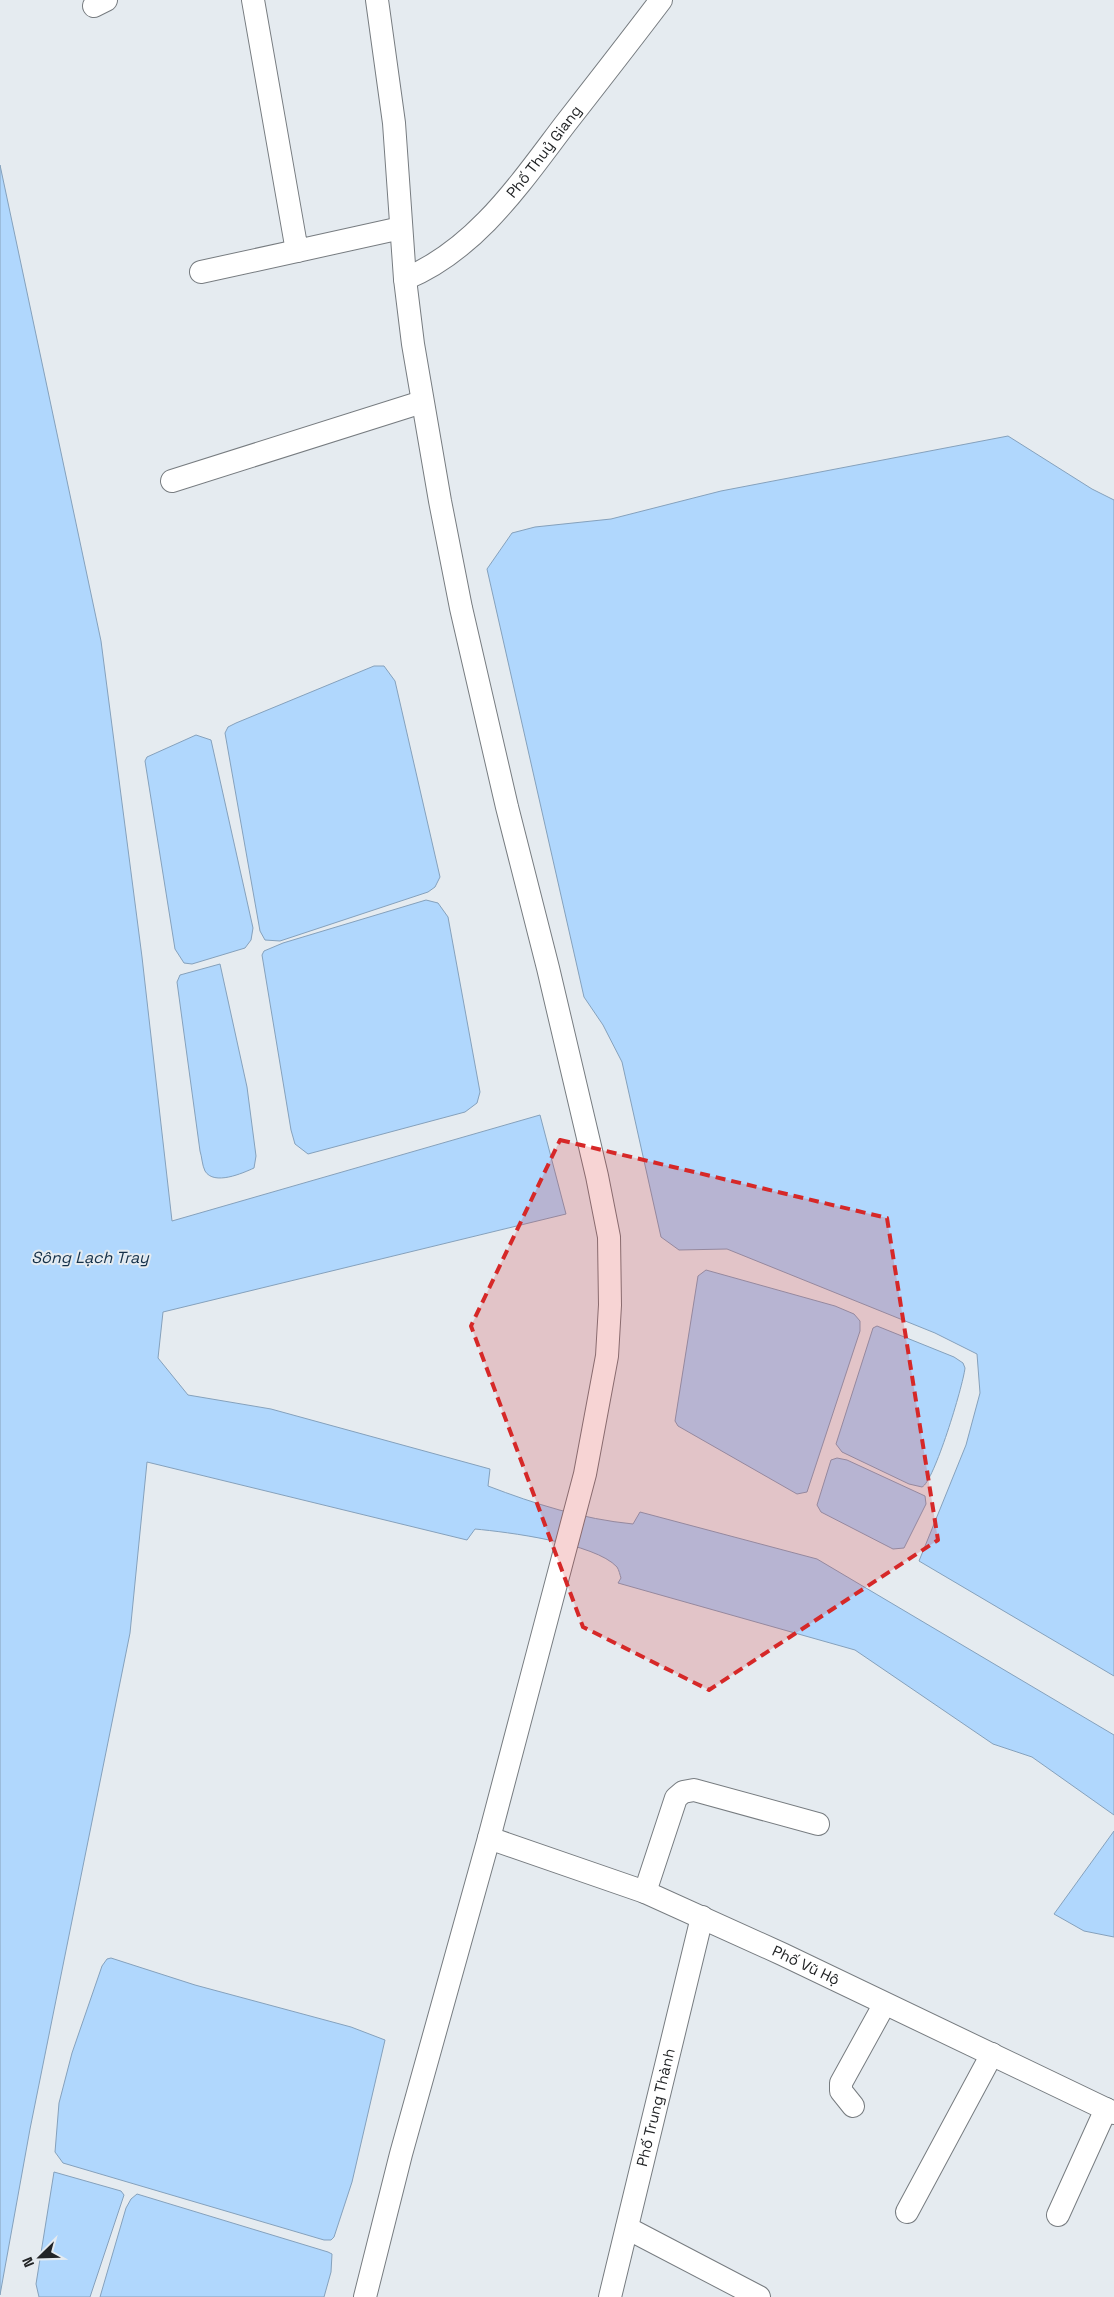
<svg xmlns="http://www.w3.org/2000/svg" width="1114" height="2297" viewBox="0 0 1114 2297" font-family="'Space Grotesk',sans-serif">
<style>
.water{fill:#b0d7fd;stroke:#85a1bc}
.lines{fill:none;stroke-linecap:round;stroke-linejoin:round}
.minor-casing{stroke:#777c80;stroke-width:24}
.minor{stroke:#fff;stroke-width:22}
.marked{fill:#d62828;fill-opacity:0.2;stroke:#d62828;stroke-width:4;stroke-dasharray:10 6;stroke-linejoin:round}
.labels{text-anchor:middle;stroke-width:4;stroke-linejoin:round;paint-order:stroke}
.street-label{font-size:15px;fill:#222426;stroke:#e5ebf0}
.water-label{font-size:16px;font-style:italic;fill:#143049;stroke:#e5ebf0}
</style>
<rect width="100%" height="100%" fill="#e5ebf0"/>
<!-- water -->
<g class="water">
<path d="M0,165l101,476 41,316 30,264 368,-106 26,99 -403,98 -5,46 30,37 83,14 219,60 -2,17c47,18 94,33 145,38l7,-12 177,47 297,176v80l-82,-58 -39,-13 -138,-94 -237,-67 3,-5c-1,-3 -2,-8 -4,-11 -22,-24 -110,-35 -142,-38l-8,11 -320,-78 -17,171 -100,496 -30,166z"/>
<polygon points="1008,436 1092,489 1114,500 1114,1676 919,1561 966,1445 980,1393 977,1354 935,1333 727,1249 679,1250 661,1237 622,1062 603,1025 584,997 487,569 512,533 535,527 611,519 721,491"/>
<polygon points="374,666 384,666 395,681 440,877 435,887 428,892 280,941 265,940 260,931 225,733 228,727 236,723"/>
<polygon points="196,735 211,740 253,928 251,940 245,948 192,964 184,963 175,949 145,761 147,757"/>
<polygon points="426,900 438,903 448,917 480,1092 477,1103 465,1112 308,1154 295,1144 291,1130 262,955 264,951 283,943"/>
<path d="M220,964l27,123 9,69 -2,12c-11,5 -40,18 -49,3 -3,-6 -3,-14 -5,-20l-23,-169 3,-7z"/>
<polygon points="706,1270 835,1306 854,1314 860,1321 860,1331 807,1492 797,1494 678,1426 675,1421 698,1276"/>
<path d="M877,1326l77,31 9,6 2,5c-2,18 -31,114 -43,119l-13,-3 -67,-32 -6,-8 37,-116z"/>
<polygon points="837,1458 847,1460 925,1496 926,1504 904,1548 893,1549 821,1512 817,1505 831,1460"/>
<polygon points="1114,1831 1114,1937 1084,1931 1054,1914"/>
<polygon points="111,1958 195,1985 351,2027 385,2040 352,2182 334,2237 331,2240 324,2240 63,2163 55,2152 59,2103 72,2053 102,1966 107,1959"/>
<polygon points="54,2172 121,2191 124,2195 90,2297 39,2297 36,2284"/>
<polygon points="137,2194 328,2252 332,2254 331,2272 324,2297 100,2297 126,2208 131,2199"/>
</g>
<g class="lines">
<!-- minor casing -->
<g class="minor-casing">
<g id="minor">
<polyline points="253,0 297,251 401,228"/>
<polyline points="94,6 106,0"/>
<polyline points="201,272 297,251"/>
<path id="s1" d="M405,279c71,-29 116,-97 161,-156 32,-41 64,-82 95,-123"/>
<polyline points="172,481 422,402"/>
<path id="s2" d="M489,1838l156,54 137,62 332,159"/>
<polyline points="645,1892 676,1798 683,1792 694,1790 818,1824"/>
<polyline points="853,2106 841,2091 841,2083 884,2005"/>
<polyline points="907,2212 992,2054"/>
<polyline points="1058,2215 1106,2109"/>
<polyline points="627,2228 759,2297"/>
<polyline points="365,2297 401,2154 489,1838 585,1474 607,1356 610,1305 609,1237 597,1176 548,968 507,807 461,608 440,501 413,344 405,279 394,123 377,0"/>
<path id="s3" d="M610,2297l92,-380"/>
</g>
</g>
<!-- minor -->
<use href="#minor" class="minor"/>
</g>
<!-- marked area -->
<path class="marked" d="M560,1140l327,78 51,322 -229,150 -126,-63 -112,-301z"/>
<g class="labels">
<!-- street labels -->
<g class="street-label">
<text dy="5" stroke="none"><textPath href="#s1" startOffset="191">Phố Thuỷ Giang</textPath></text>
<text dy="5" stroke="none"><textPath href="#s2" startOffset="342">Phố Vũ Hộ</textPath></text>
<text dy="5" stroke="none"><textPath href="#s3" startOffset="195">Phố Trung Thành</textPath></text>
</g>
<!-- water labels -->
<g class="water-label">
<text x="90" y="1263">Sông Lạch Tray</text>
</g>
</g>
<!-- north arrow -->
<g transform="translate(40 2257) rotate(247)" stroke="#e5ebf0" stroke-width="4" paint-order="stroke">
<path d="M0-4L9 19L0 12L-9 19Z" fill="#222426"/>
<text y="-8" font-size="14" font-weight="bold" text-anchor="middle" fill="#222426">N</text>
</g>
</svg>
